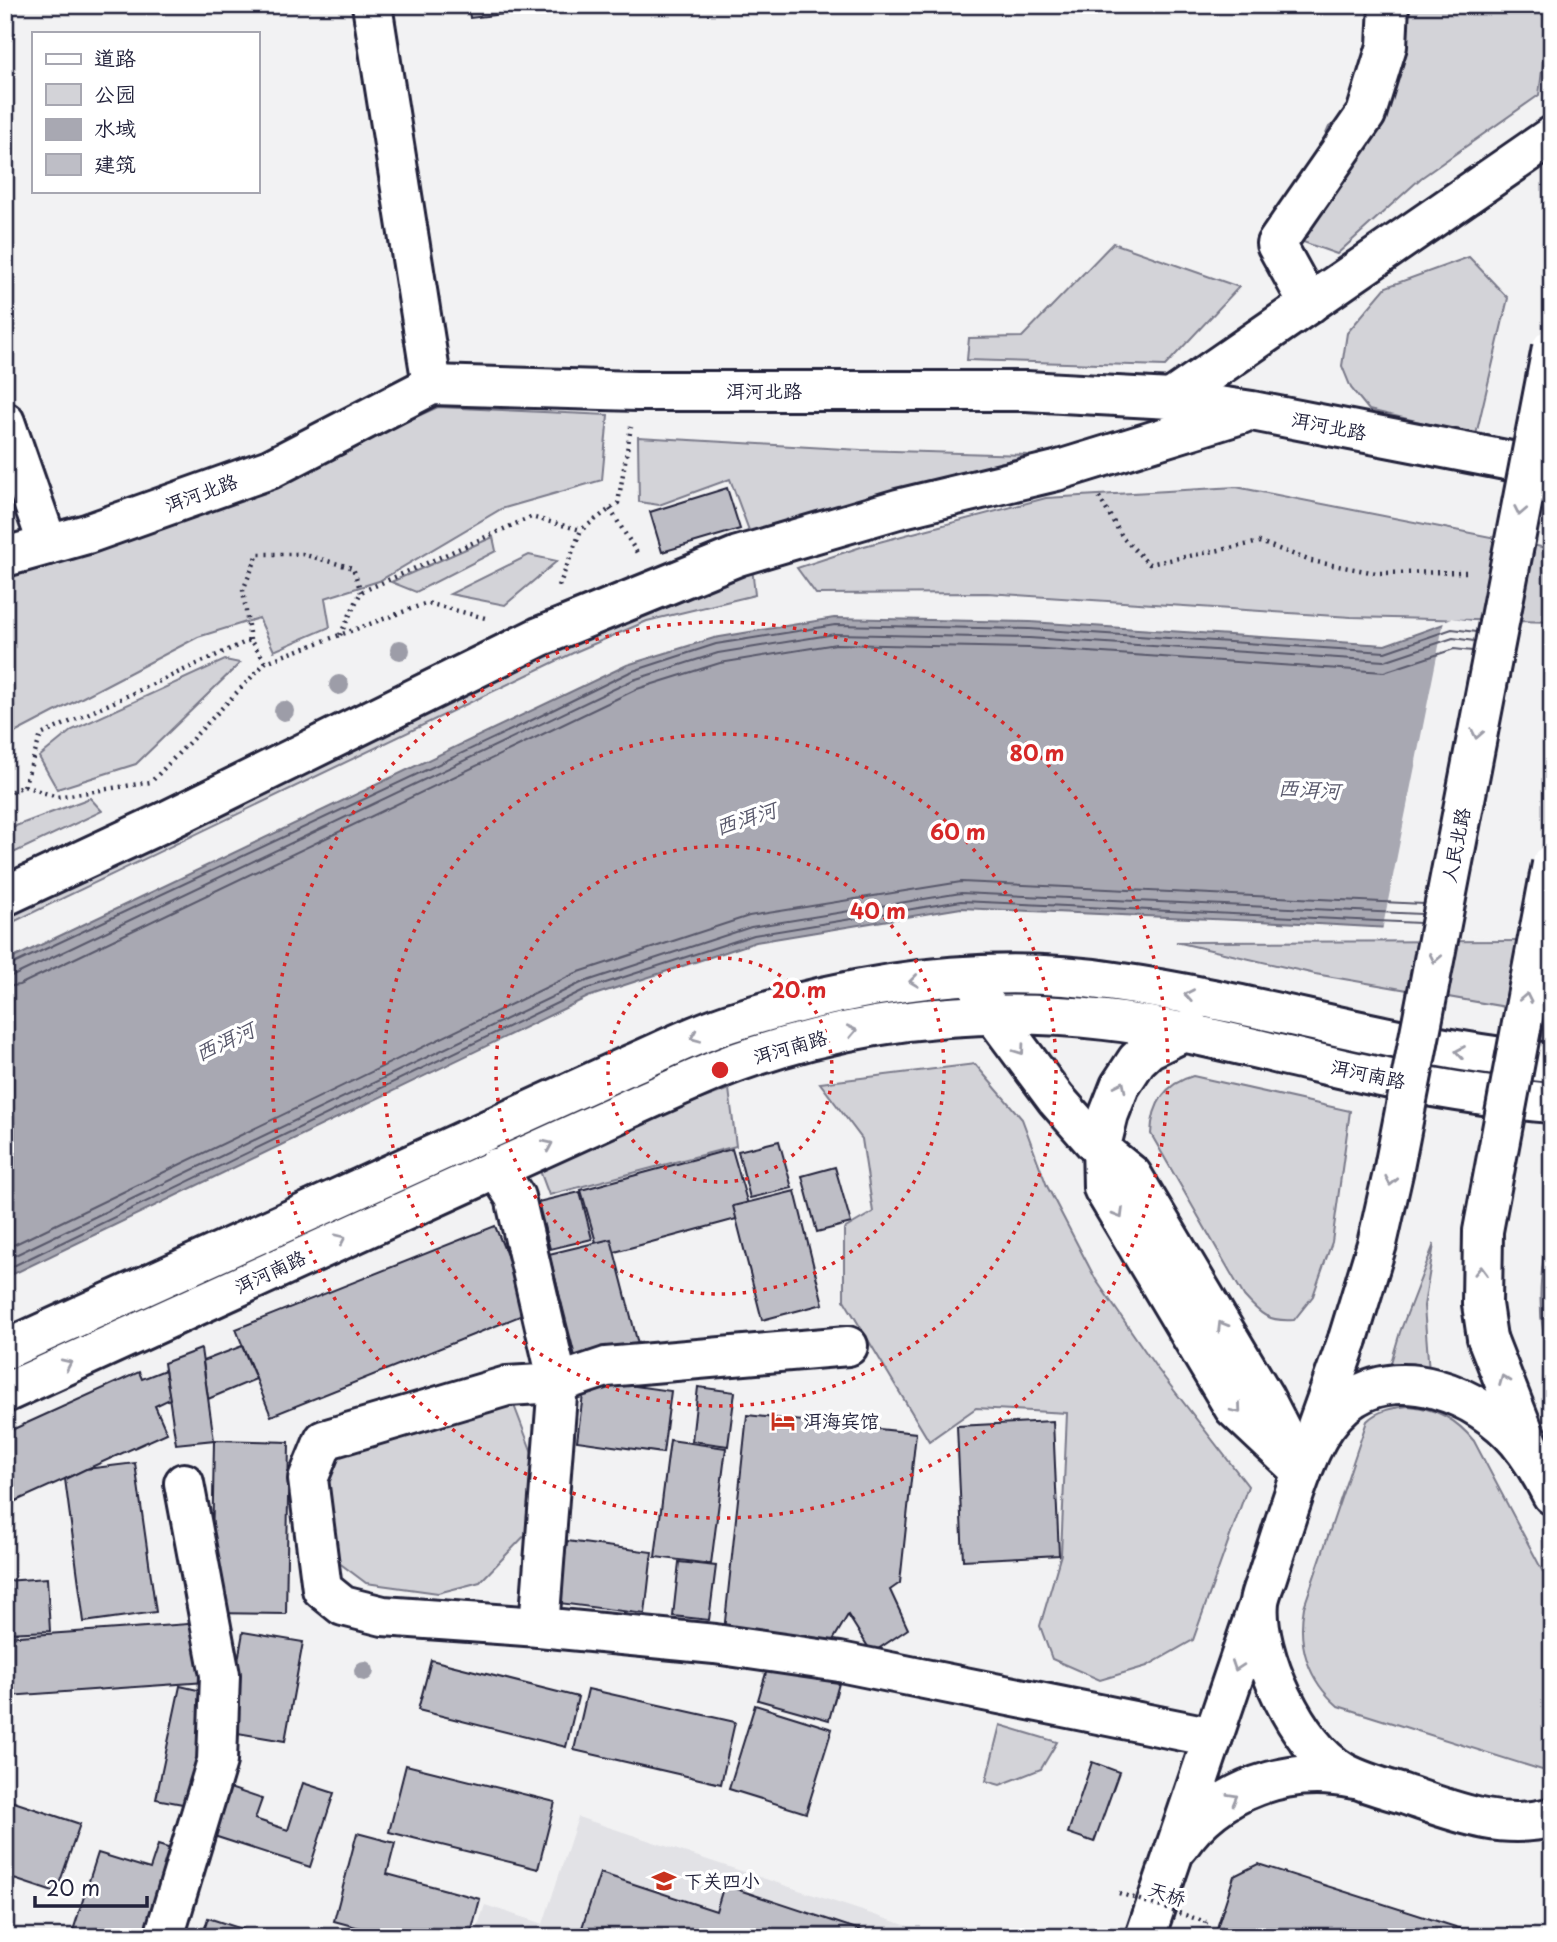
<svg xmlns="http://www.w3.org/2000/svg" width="1557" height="1942" viewBox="0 0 1557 1942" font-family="'Playpen Sans','LXGW WenKai TC',sans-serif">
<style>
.built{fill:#e2e2e6}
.green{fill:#d3d3d8;stroke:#7a7a8a;stroke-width:2}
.water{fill:#a8a8b2;stroke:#727282;stroke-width:2}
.pier{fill:#f2f2f3}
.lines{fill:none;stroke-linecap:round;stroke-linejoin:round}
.shore{stroke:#58586b;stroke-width:2}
.building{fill:#bebec6;stroke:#22223b;stroke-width:2}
.minor-casing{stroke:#22223b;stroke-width:44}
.major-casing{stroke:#22223b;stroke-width:44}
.path{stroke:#22223b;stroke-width:4.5;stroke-dasharray:2 5;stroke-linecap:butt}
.minor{stroke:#fff;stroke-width:38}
.major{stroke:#fff;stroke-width:38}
.major-bridge-casing{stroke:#22223b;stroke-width:44;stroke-linecap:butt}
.path-bridge{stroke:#22223b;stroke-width:4.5;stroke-dasharray:2 5;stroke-linecap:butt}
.major-bridge{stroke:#fff;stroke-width:38}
.tree{fill:#9d9da8}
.oneway{stroke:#9c9ca7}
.ring{fill:none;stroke:#d62828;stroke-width:3.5;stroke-dasharray:3.5 7}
.labels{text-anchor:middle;stroke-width:7;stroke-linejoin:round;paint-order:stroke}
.street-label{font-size:19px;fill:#22223b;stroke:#fff}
.poi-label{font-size:19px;fill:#22223b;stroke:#fff;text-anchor:start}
.water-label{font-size:21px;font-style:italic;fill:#58586b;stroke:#fff}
.centre{fill:#d62828;stroke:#fff;stroke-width:3.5}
.ring-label{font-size:21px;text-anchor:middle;font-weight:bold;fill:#d62828;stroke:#fff;stroke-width:7;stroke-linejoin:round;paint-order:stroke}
</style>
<rect width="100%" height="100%" fill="#f2f2f3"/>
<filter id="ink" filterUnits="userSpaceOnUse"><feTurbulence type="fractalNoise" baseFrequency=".0143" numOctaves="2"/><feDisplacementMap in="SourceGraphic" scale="14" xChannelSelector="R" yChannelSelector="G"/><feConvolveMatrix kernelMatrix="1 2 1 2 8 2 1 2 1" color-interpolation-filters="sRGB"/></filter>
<g filter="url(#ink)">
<!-- built -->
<polygon class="built" points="578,1817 941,1937 474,1937 485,1905 543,1924"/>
<!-- green -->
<g class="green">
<polygon points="1410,5 1550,5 1539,95 1421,178 1337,254 1303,242 1288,219 1329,127 1386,88"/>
<polygon points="1113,243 1239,287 1165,366 967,360 969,338 1022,337"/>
<polygon points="1469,257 1508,298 1476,435 1369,410 1351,388 1342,366 1347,333 1386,287"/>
<polygon points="438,407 608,415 602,480 501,509 379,581 325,598 330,627 274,651 259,618 198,637 5,738 5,570 373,436"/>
<polygon points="638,437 861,450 1029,455 750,533 730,479 659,505 639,502"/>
<polygon points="1236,487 1552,549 1552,622 1351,617 987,593 816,594 797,568 864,546 1046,498"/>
<polygon points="493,537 496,551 416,592 391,582"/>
<polygon points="529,555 557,561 505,605 450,594"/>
<polygon points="752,567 755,595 647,621 575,652 5,926 5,907 619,615"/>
<polygon points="225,660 240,663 136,764 57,789 39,757 72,730"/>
<polygon points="90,798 102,811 5,857 5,830"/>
<polygon points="1552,941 1552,1015 1315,974 1176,942"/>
<polygon points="975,1064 1022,1119 1047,1186 1096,1280 1156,1367 1248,1486 1193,1640 1147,1666 1100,1680 1052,1659 1040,1626 1061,1554 1067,1413 976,1408 929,1441 844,1300 844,1229 873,1212 862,1139 820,1083"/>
<path d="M1193,1076l157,35 -18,131 -19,54 -19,24c-26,2 -34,-6 -50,-24l-93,-162c1,-29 13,-50 42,-58z"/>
<polygon points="729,1089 736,1146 549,1195 536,1160"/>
<path d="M1552,1193v172c-22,-57 -7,-113 0,-172z"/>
<polygon points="1434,1244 1424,1306 1429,1372 1388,1373 1400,1332"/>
<polygon points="512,1400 542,1479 531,1529 480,1582 438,1593 366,1583 334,1559 323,1474 341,1446"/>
<path d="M1408,1406c28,2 48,13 66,35l78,148v180l-10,1 -204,-64c-30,-26 -41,-61 -34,-99l63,-186c11,-11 26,-13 41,-15z"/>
<polygon points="1000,1725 1057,1742 1041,1769 1000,1785 986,1781"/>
</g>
<!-- water -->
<polygon class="water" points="834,618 1030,622 1385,645 1452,621 1552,937 1300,923 961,908 756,942 588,997 5,1278 5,962 627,665 714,638"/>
<!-- pier -->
<polygon class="pier" points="1452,618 1552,633 1552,941 1382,931 1444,621"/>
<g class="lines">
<!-- shore -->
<g class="shore">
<polyline points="5,968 526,723 630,672 716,644 835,625 1029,629 1385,652 1452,629 1476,632"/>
<polyline points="5,977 15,975 633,680 718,653 835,634 1029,638 1384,661 1453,638 1474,641"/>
<polyline points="5,987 19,985 637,689 720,663 836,644 1029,648 1384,672 1454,649 1472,651"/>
<polyline points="5,1249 576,973 749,916 961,882 1424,904"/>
<polyline points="5,1260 581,983 751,927 961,893 1422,914"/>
<polyline points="5,1270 584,990 754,935 961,901 1420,923"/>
</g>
</g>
<!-- building -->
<g class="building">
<polygon points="468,5 578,5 470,18"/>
<polygon points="727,488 740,529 662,552 650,512"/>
<polygon points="779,1141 792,1188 750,1198 738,1151"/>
<polygon points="732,1149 751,1215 600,1256 581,1190"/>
<polygon points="835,1167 851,1223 817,1232 802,1176"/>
<polygon points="795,1191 823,1304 762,1320 733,1206"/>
<polygon points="580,1192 592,1239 550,1249 538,1202"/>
<polygon points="495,1226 530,1312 271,1416 236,1329"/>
<polygon points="611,1239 640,1352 578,1368 549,1254"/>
<polygon points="242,1346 256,1379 208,1399 203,1361"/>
<polygon points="201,1349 214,1440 176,1444 164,1363"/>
<polygon points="165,1370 170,1399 155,1406 167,1433 5,1506 5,1433 139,1372 142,1379"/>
<polygon points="585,1379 671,1391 663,1453 577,1441"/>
<polygon points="698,1387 735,1392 728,1446 692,1441"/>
<polygon points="747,1415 916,1433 900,1583 890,1590 908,1629 872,1653 848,1615 832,1642 724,1631"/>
<polygon points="1053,1421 1059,1555 963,1560 957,1426"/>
<polygon points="214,1440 289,1442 286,1614 211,1613"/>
<polygon points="670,1440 726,1448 711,1564 655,1557"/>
<polygon points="135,1463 156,1612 84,1622 65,1479 86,1469"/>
<polygon points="567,1541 652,1552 645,1614 559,1603"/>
<polygon points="679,1562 716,1566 709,1620 673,1616"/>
<polygon points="47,1578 50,1631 5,1633 5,1581"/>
<polygon points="202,1623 206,1682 8,1696 5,1637"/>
<polygon points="243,1632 303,1642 285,1741 226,1731"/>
<polygon points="771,1656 841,1676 829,1720 758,1700"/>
<polygon points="431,1660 578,1697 566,1747 418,1710"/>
<polygon points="180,1686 211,1693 188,1805 156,1799"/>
<polygon points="588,1689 735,1722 721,1784 574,1750"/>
<polygon points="755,1705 832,1729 806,1813 729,1789"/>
<polygon points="1092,1762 1119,1772 1094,1842 1068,1833"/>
<polygon points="406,1765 555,1802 538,1869 389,1832"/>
<polygon points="303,1783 334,1793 310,1867 211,1835 227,1787 262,1799 255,1819 288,1830"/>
<polygon points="5,1799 80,1824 56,1893 5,1876"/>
<polygon points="357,1833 395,1843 387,1874 480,1899 470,1937 393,1937 334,1921"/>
<polygon points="158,1845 181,1852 154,1937 71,1937 98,1853 150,1869"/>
<polygon points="1258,1864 1487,1937 1214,1937 1234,1876"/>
<polygon points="600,1873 716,1911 724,1885 881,1937 579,1937"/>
<polygon points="208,1918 267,1937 202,1937"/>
</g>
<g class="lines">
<!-- minor casing -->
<g class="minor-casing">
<g id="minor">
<polyline points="372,5 432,385"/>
<polyline points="1309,304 1276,244 1366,114 1387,46 1389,5"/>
<polyline points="1171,399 1552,136"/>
<polyline points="5,422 48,545"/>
<polyline points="5,557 87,534 270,469 432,385 637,391 1026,391 1171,399 1252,411 1552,469"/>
<polyline points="5,896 166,821 539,637 738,556 898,509 1056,471 1241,414"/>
<polyline points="496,1168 515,1197 558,1383 507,1386 324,1440 308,1479 322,1589 343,1606 383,1616 539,1627 715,1644 840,1662 1213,1737"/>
<polyline points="539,1627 558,1383 606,1367 848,1346"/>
<polyline points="164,1937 217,1761 220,1675 184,1483"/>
</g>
</g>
<!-- major casing -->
<g class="major-casing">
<g id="major">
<polyline points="981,998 1056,1099 1101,1150 1132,1175 1264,1397 1290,1448"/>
<polyline points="1190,1029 1149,1049 1137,1060 1120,1086 1109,1114 1102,1142 1103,1188 1234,1408 1302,1472"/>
<polyline points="1487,1338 1529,1445"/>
<path d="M5,1350l627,-286c32,-14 64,-30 97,-41 124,-40 256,-61 386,-41 148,21 287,67 437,81"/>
<path d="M5,1393l643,-293c30,-13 61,-28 92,-39 118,-41 242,-55 365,-41 74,8 146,28 217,44 76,18 152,32 230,39"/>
<polyline points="1317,1426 1348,1339"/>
<path d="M1552,1495c-10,-20 -20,-37 -34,-54 -38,-46 -123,-81 -174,-36 -31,27 -43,69 -56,107 -7,22 -14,43 -21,65 -3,8 -7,17 -8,25 -5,51 39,145 84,170 18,10 40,16 60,22 48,16 98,38 149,23"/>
<path d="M1179,1846c39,-57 109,-81 175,-67"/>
<polyline points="1145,1937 1256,1611"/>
</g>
</g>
<!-- path -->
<g class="path">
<polyline points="1099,497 1123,538 1149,564 1260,542 1311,561 1376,573 1470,572"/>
<polyline points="610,509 639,556"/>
<polyline points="559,586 581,530 618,503 631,427"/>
<polyline points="340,635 361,592 531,517 581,530"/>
<polyline points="250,640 243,590 258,554 302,554 353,568 361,592"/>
<polyline points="24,786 41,735 250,640 266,662"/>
<polyline points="5,794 24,786 57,797 151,782 266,662 427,603 489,619"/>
<polyline points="1201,1937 1206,1922"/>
</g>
<!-- minor -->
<use href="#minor" class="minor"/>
<!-- major -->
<use href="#major" class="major"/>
<!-- major-bridge casing -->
<g class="major-bridge-casing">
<g id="major-bridge">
<polyline points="1487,1338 1482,1304 1483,1231 1552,864"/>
<polyline points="1348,1339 1377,1244 1393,1173 1552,348"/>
</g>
</g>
<!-- path-bridge -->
<polyline class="path-bridge" points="1119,1893 1206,1922"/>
<!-- major-bridge -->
<use href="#major-bridge" class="major-bridge"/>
</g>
<!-- trees -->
<g class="tree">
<circle cx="400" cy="650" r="10"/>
<circle cx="339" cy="685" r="10"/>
<circle cx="284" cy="711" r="10"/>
<circle cx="364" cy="1671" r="10"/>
</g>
<!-- one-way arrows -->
<defs><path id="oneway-chevron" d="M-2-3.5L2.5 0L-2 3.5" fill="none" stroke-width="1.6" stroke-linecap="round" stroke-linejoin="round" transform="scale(1.75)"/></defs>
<g class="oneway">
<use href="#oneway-chevron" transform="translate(1520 511) rotate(101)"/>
<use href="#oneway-chevron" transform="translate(1477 734) rotate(101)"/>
<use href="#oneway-chevron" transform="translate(1435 958) rotate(101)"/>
<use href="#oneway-chevron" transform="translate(914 981) rotate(173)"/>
<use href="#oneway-chevron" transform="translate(1189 995) rotate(-169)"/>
<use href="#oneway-chevron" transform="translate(1526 998) rotate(-79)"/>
<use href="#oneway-chevron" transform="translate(852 1031) rotate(-12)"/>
<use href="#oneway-chevron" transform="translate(695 1037) rotate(157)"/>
<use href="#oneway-chevron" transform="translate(1020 1050) rotate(54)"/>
<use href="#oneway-chevron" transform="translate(1460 1052) rotate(-170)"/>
<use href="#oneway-chevron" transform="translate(1121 1086) rotate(-64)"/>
<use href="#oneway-chevron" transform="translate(548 1145) rotate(-24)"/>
<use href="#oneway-chevron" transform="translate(1391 1181) rotate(102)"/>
<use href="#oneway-chevron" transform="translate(1119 1214) rotate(59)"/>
<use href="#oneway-chevron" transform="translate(341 1239) rotate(-25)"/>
<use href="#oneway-chevron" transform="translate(1481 1271) rotate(-89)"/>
<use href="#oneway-chevron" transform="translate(1222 1326) rotate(-121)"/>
<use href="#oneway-chevron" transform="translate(67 1364) rotate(-25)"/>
<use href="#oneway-chevron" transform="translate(1504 1380) rotate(-112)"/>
<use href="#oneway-chevron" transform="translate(1237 1409) rotate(50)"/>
<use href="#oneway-chevron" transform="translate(1237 1666) rotate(109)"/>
<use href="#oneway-chevron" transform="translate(1233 1798) rotate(-30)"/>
</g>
</g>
<!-- distance rings -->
<g class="ring">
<circle cx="720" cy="1070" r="112"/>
<circle cx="720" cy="1070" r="224"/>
<circle cx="720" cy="1070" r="336"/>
<circle cx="720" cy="1070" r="448"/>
</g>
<!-- icons -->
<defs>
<g id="hotel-bare" transform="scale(1.89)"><path d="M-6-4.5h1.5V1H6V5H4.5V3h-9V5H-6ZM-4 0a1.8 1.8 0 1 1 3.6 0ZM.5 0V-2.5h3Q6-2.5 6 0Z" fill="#c8321e" stroke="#fff" stroke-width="2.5" paint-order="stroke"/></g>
<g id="school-bare" transform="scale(1.89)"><path d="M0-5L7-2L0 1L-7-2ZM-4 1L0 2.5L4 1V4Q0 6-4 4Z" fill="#c8321e" stroke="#fff" stroke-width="2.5" paint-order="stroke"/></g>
</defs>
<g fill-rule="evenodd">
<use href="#hotel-bare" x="783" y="1421"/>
<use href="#school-bare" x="664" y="1881"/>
</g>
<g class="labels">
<!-- street labels -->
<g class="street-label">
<text x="764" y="398">洱河北路</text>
<text transform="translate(1329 426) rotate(11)" y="7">洱河北路</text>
<text transform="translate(201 493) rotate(-20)" y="7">洱河北路</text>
<text transform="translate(1456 845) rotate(-79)" y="7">人民北路</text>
<text transform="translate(790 1047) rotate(-16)" y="7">洱河南路</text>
<text transform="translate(1368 1074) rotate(12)" y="7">洱河南路</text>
<text transform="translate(270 1272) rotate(-25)" y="7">洱河南路</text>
<text transform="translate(1167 1894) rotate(19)" y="7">天桥</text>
</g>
<!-- poi labels -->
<g class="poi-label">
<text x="803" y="1428">洱海宾馆</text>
<text x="684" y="1888">下关四小</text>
</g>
<!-- water labels -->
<g class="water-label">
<text transform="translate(1309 790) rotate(3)" y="7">西洱河</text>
<text transform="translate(746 819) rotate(-18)" y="7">西洱河</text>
<text transform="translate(225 1042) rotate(-25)" y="7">西洱河</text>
</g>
</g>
<circle cx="720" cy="1070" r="10" class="centre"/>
<g class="ring-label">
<text x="1037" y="761">80 m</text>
<text x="958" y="840">60 m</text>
<text x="878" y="919">40 m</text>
<text x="799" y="998">20 m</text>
</g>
<!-- margin -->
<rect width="1557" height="1942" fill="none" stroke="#fff" stroke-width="28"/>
<rect x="14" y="14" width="1529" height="1914" fill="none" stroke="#22223b" stroke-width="2.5" filter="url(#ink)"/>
<!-- legend -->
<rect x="32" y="32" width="228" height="161" fill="#ffffff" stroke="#a7a7b1" stroke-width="2"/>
<rect x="46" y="54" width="35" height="10" fill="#ffffff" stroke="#a7a7b1" stroke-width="2"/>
<text x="94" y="66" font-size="21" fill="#22223b">道路</text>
<rect x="46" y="84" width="35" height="21" fill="#d3d3d8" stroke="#a7a7b1" stroke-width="2"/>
<text x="94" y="102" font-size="21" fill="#22223b">公园</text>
<rect x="46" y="119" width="35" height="21" fill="#a8a8b2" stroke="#a7a7b1" stroke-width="2"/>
<text x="94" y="136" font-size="21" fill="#22223b">水域</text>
<rect x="46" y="154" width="35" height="21" fill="#bebec6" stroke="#a7a7b1" stroke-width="2"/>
<text x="94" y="172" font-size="21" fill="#22223b">建筑</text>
<!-- scale -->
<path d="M35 1896v10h112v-10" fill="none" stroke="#22223b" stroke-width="3.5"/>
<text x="46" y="1896" font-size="21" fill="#22223b" stroke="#ffffff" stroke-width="5" paint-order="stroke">20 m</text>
</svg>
